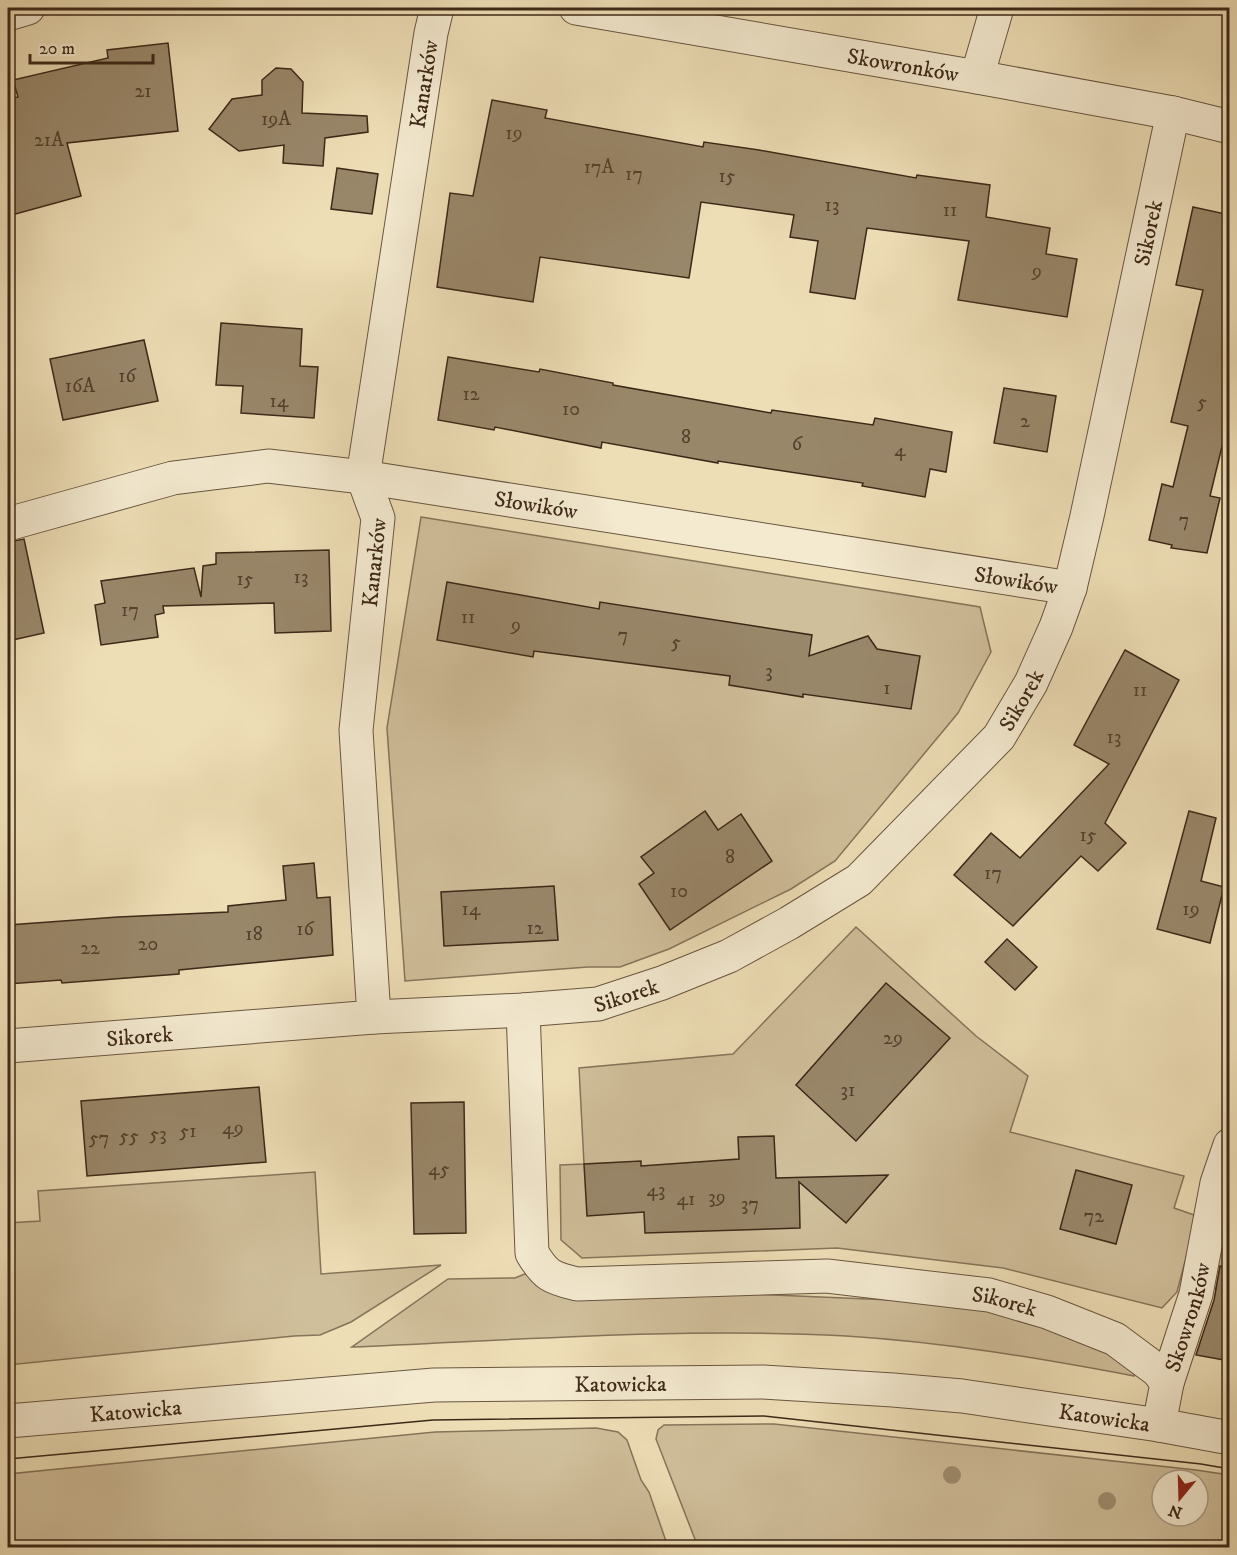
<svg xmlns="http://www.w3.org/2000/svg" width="1237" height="1555" viewBox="0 0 1237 1555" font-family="'IM FELL DW Pica',serif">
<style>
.green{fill:#d0bf9b;stroke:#86745a;stroke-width:1.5;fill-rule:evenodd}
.building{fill:#99876a;stroke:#3d2818;stroke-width:1.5}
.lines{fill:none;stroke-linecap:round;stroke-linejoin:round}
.minor-casing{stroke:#695640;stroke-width:35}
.minor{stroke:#f4ead0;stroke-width:33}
.tram{stroke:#3d2818;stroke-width:1.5}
.tree{fill:#a18f71}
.labels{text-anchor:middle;stroke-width:4.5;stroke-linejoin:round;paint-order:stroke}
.number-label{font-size:20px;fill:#54402c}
.street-label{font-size:22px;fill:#3d2818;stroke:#f4ead0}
</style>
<rect width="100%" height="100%" fill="#eedeb6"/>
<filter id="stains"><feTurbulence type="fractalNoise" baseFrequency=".00333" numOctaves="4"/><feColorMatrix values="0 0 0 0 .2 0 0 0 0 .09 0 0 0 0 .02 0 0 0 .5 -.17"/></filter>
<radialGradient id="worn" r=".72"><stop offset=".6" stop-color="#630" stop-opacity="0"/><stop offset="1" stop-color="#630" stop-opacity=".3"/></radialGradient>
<!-- green -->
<g class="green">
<polygon points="421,517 980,607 991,652 958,713 835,861 791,889 669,949 620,967 588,967 405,981 387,728"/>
<polygon points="856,927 976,1036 1028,1076 1010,1132 1184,1176 1174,1208 1197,1216 1177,1292 1162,1308 1003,1268 837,1248 582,1258 561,1240 560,1165 584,1164 579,1068 733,1054"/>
<polygon points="315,1172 321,1274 441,1265 351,1322 320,1335 294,1336 8,1365 8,1223 40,1221 38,1191"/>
<polygon points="1229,1219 1229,1291 1208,1287"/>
<path d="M527,1273l223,21 141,6 54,5 63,9 77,26 49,29v7c-95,-18 -191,-34 -288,-40 -164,-9 -329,4 -494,11l96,-68 67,-1z"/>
<path d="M774,1424l422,46 33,5v72h-531l-42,-108 2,-9 6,-5zM1162,1480h36v36h-36z"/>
<polygon points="596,1428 618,1432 627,1440 641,1480 649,1492 668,1547 8,1547 8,1474 435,1432"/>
</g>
<!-- building -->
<g class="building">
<polygon points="168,43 178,131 67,143 81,196 8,216 8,99 18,97 13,80 108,58 107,50"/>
<polygon points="276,68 291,69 303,82 302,113 367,116 368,132 325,138 323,166 283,163 284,145 239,151 209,129 232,99 262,95 262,80"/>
<polygon points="492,100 547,110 545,118 703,147 704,142 759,150 916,178 917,175 990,185 986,217 1050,228 1046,254 1077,259 1067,317 958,300 969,241 867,228 855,299 810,292 818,241 790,237 794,215 701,202 689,278 540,257 533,302 437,287 450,193 473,196"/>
<polygon points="337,168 378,174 372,214 331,209"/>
<polygon points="1193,207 1230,215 1230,435 1225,434 1210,496 1220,498 1207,553 1171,548 1172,545 1149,540 1162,484 1173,487 1188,426 1171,422 1203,290 1176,285"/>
<polygon points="221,323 302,329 300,366 318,367 314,418 241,413 243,386 216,385"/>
<polygon points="144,340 158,401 63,420 50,359"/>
<polygon points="448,357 539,372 540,369 613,383 613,385 771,413 772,410 873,425 875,418 952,432 946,472 930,469 925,497 862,486 863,483 718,461 718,463 602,442 601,448 495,427 494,430 438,420"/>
<polygon points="1004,388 1056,396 1047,452 994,443"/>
<polygon points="24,539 44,633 8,641 8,542"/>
<polygon points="329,550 331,631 275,633 274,603 163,606 164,613 155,615 158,637 101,645 95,605 105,603 101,581 194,568 201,597 203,566 216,564 216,553"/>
<polygon points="447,582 599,609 600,602 812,635 809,656 868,636 877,649 920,656 911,709 803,694 803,697 729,685 730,676 534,651 533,657 437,640"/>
<polygon points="1125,650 1179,680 1105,823 1126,843 1098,871 1081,856 1013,926 954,875 991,833 1020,858 1109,764 1074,745"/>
<polygon points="705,811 718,830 741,814 772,861 670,930 639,884 654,873 641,857"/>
<polygon points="1189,811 1216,818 1201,881 1224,887 1210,943 1157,929"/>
<polygon points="314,863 317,898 330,897 333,955 179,970 179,974 62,983 61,980 8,984 8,925 118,917 228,912 228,906 286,900 283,866"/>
<polygon points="554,886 558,940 444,946 441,892"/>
<polygon points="1007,939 1037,967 1015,990 985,962"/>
<polygon points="886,983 950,1038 856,1141 796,1085"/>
<polygon points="259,1087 266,1162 87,1176 81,1101"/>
<polygon points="464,1102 466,1233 414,1234 411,1103"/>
<polygon points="774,1136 776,1178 888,1175 846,1223 799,1182 800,1228 645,1233 644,1212 587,1216 584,1164 641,1161 641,1166 739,1159 738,1137"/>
<polygon points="1076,1170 1132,1185 1116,1244 1060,1229"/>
<polygon points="1220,1266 1230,1267 1230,1361 1196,1355 1214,1300"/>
</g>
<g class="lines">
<!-- minor casing -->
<g class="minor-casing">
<g id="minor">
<path id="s1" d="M576,8l401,69 196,36 57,14"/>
<polyline points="8,14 28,8"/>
<polyline points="977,77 997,8"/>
<path id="s2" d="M8,524l165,-46 95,-12 95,11 707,111"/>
<path id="s3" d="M523,1010l9,243c13,22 19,25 45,31l250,-8 162,19 58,17 68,27 43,32 9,12 -8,42"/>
<path id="s4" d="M374,1017l-18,-287 22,-212 -15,-41 68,-444 6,-25"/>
<path id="s5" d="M8,1046l366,-29 149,-7 75,-6 64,-21 67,-27 60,-33 70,-43 140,-143 32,-54 25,-56 14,-39 17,-72 86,-403"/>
<path id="s6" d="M1167,1383l29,-89 21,-111 13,-38"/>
<path id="s7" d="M8,1421l426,-36 329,-3 130,8 69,6 197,29 71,13"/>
</g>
</g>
<!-- minor -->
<use href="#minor" class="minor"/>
<!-- tram -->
<polyline class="tram" points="8,1459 433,1420 764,1416 1201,1464 1230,1469"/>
</g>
<!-- trees -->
<g class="tree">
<circle cx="952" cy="1475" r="9"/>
<circle cx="1107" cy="1501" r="9"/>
</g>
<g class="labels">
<!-- number labels -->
<g class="number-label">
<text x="143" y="97">21</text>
<text x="276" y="125">19A</text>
<text x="514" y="139">19</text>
<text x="49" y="146">21A</text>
<text x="599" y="173">17A</text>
<text x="634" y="180">17</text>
<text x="727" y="182">15</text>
<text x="832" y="211">13</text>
<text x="950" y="216">11</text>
<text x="1037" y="277">9</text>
<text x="127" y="382">16</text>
<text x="80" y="392">16A</text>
<text x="471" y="400">12</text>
<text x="279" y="407">14</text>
<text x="1202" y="408">5</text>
<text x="571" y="415">10</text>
<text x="1025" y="427">2</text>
<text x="686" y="443">8</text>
<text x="797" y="450">6</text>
<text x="900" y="456">4</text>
<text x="1184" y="526">7</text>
<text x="301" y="583">13</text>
<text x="245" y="585">15</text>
<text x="130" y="616">17</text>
<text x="468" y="623">11</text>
<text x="516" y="631">9</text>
<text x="623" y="641">7</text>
<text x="676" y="648">5</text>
<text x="769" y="677">3</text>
<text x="887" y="694">1</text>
<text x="1140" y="696">11</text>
<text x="1114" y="743">13</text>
<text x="1088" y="841">15</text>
<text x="730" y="863">8</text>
<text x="993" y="879">17</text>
<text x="679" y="897">10</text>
<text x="471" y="915">14</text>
<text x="1191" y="915">19</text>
<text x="535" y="934">12</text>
<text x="305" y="935">16</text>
<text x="254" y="940">18</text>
<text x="148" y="950">20</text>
<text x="90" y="954">22</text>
<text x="893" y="1044">29</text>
<text x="848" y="1096">31</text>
<text x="233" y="1134">49</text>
<text x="188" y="1137">51</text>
<text x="158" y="1140">53</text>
<text x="129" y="1142">55</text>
<text x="99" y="1144">57</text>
<text x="439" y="1175">45</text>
<text x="656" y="1196">43</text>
<text x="717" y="1203">39</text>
<text x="686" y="1205">41</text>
<text x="750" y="1210">37</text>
<text x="1094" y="1222">72</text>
</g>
<!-- street labels -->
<g class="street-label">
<text dy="8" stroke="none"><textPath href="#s1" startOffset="332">Skowronków</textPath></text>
<text dy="8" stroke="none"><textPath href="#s4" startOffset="942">Kanarków</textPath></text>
<text dy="8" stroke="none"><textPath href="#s5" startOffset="1611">Sikorek</textPath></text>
<text dy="8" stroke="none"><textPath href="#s2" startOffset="538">Słowików</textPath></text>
<text dy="8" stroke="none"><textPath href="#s4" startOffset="456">Kanarków</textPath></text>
<text dy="8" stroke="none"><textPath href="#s2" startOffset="1024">Słowików</textPath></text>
<text dy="8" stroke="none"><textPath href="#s5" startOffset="1125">Sikorek</textPath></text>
<text dy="8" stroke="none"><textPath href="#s5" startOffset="621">Sikorek</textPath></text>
<text dy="8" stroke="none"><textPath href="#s5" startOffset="132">Sikorek</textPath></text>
<text dy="8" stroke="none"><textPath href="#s3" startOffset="730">Sikorek</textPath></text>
<text dy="8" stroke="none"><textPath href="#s6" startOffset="69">Skowronków</textPath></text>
<text dy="8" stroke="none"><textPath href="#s7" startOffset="614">Katowicka</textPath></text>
<text dy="8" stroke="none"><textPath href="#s7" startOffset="128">Katowicka</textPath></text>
<text dy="8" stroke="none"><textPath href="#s7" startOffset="1100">Katowicka</textPath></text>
</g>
</g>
<!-- margin -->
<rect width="1237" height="1555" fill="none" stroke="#eedeb6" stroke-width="30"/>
<rect x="9" y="9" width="1219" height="1537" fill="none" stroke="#3d2818" stroke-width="3"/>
<rect x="15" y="15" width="1207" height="1525" fill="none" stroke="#3d2818" stroke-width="1.5"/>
<!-- north arrow -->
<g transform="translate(1180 1498) rotate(199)"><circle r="28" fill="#f4ead0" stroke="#ab9c86" stroke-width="1.5"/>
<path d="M0-4.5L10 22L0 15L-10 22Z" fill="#8f2418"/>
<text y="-9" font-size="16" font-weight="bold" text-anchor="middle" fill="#3d2818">N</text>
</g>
<!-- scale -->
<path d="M30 54v9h123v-9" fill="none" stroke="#3d2818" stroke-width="3"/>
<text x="39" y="54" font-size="18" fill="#3d2818" stroke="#f4ead0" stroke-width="4.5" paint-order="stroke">20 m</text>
<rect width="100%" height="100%" filter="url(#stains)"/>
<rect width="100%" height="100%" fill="url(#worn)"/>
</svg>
